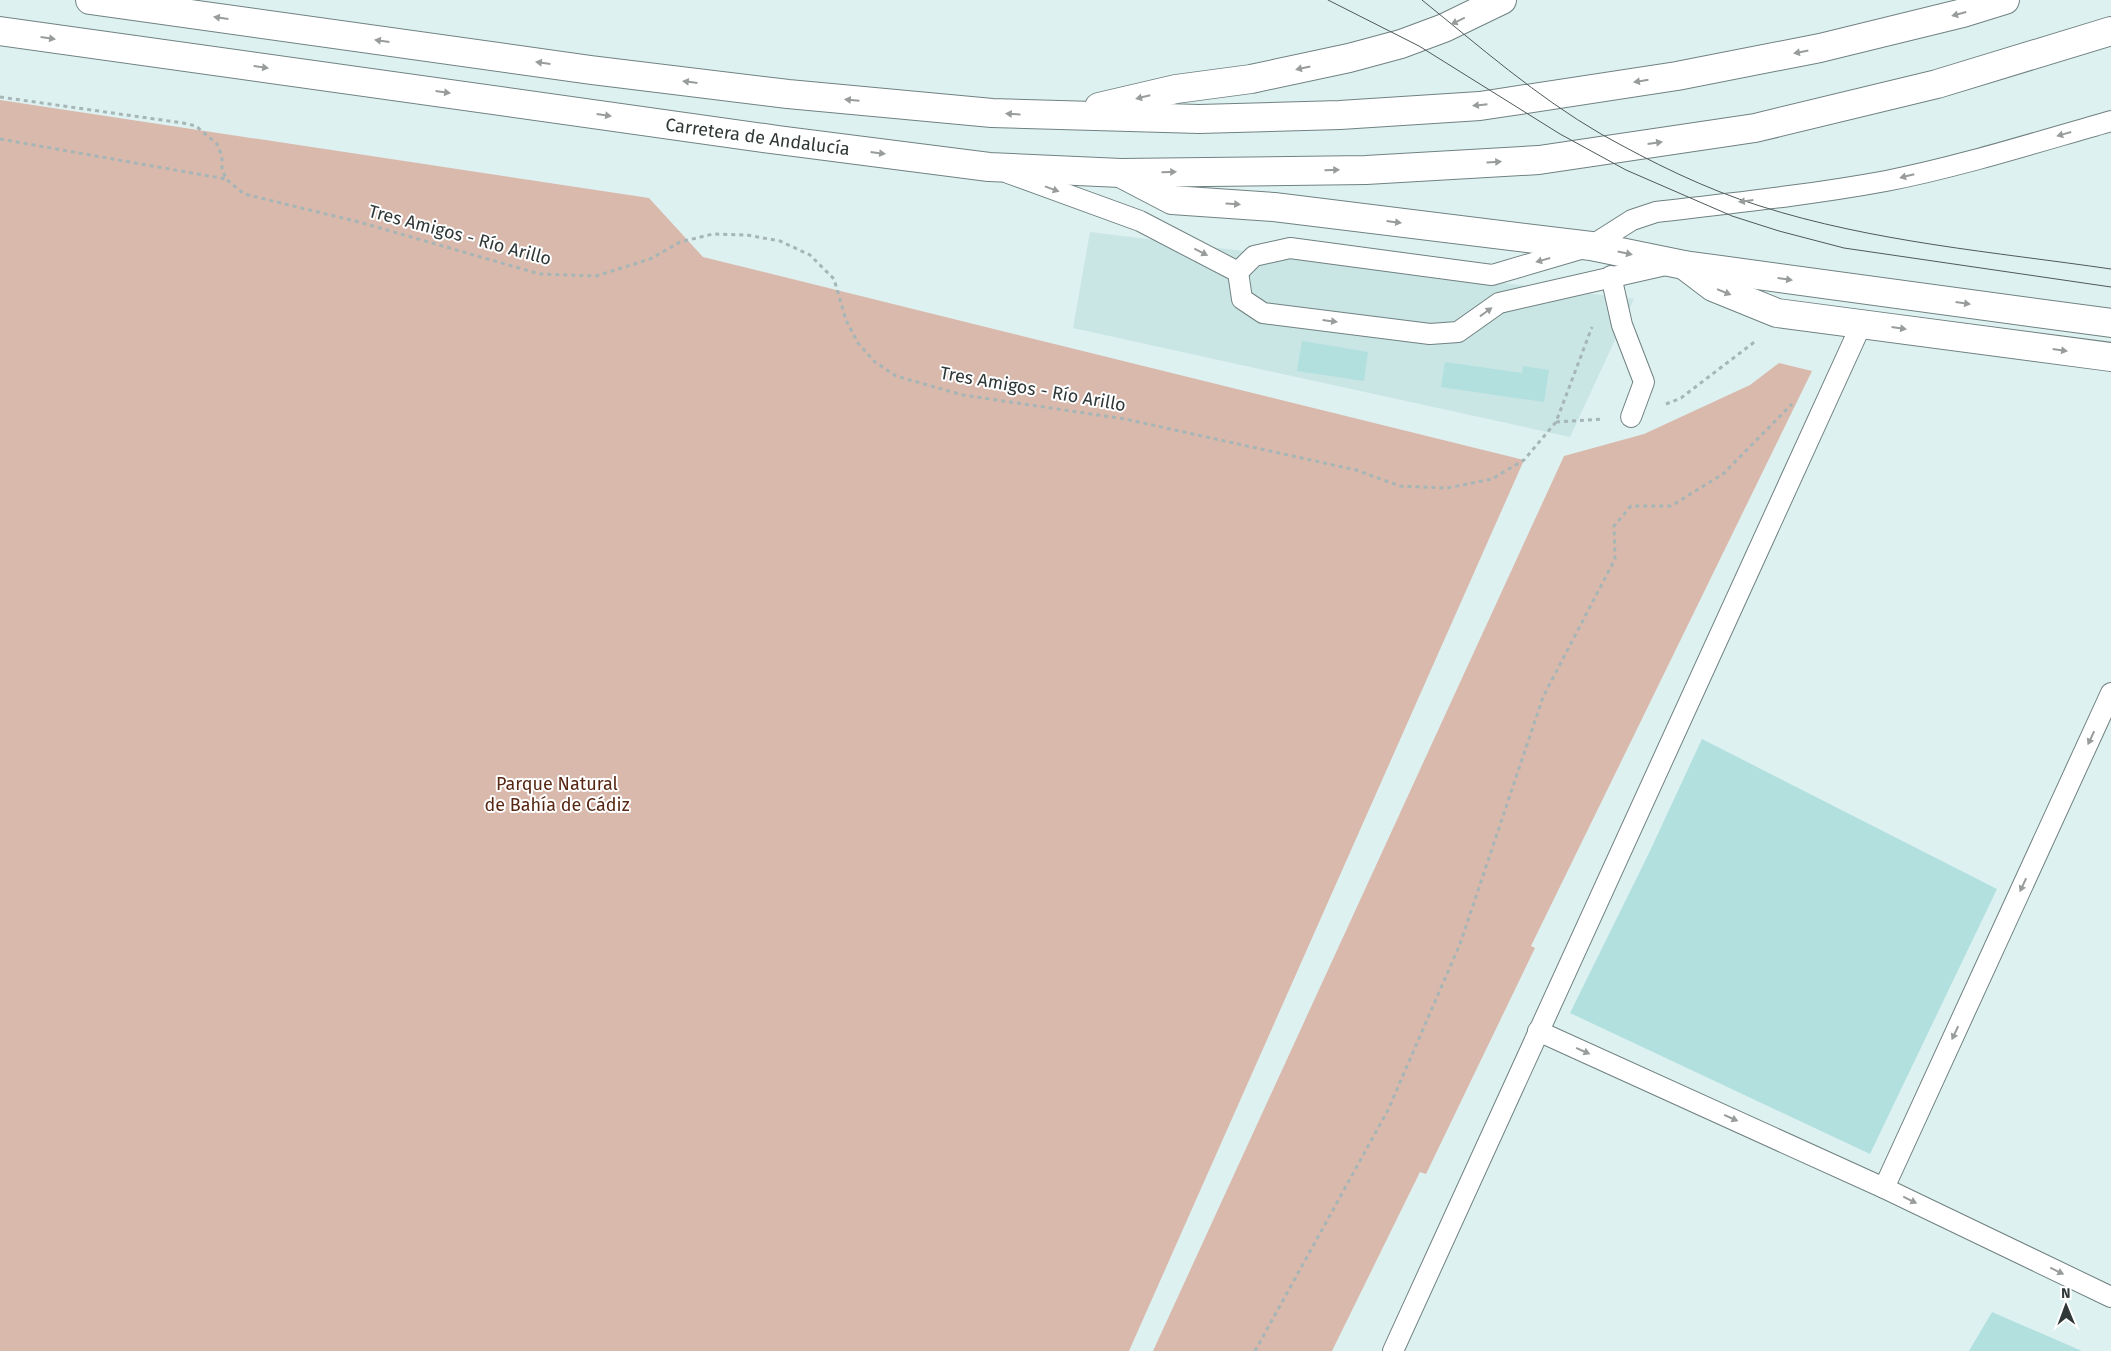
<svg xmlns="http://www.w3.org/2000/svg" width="2111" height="1351" viewBox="0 0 2111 1351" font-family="'Fira Sans',sans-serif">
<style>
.built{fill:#c9e5e4}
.green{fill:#dab9ad}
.building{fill:#b1e0df}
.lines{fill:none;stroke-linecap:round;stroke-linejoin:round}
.lane-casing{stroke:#708181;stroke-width:22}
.street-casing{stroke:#708181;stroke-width:30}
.highway-casing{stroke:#708181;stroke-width:30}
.path{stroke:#a6b5b5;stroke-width:3;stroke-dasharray:4 4;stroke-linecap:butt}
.lane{stroke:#fff;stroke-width:20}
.street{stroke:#fff;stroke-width:28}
.highway{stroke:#fff;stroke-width:28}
.tram{stroke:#4f5958;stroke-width:1}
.oneway{fill:#989c9b}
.labels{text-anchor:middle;stroke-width:4;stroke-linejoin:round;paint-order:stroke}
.street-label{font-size:18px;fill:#303837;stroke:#fff}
.park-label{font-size:18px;fill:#572713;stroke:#fff}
</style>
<rect width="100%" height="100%" fill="#def1f1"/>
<!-- built -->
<polygon class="built" points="1090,232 1634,299 1570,437 1073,328"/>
<!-- green -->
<g class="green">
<polygon points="0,100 649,198 703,257 1524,460 1129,1351 0,1351"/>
<polygon points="1779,363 1812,371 1531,946 1535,948 1426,1174 1420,1172 1332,1351 1153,1351 1564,456 1644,434 1750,385"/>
</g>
<!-- building -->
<g class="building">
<polygon points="1302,341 1368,352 1364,381 1297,371"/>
<polygon points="1445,362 1522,373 1523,366 1549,370 1544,402 1441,387"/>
<polygon points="1702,739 1997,889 1870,1154 1570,1013 1649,853"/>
<polygon points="1992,1312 2082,1351 1969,1351"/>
</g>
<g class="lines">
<!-- lane casing -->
<g class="lane-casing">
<g id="lane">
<polyline points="1008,173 1140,221 1238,272 1242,299 1263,313 1430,334 1458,332 1499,303 1670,264"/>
<path d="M1238,272l16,-16 36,-8 202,27 99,-29 41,-26 24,-8c77,-9 154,-17 230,-31 76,-15 151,-39 225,-60"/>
<polyline points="1611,276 1622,325 1644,382 1631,417"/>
<polyline points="1538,1031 1884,1188 2111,1297"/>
<polyline points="1884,1188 2111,693"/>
<polyline points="1393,1351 1862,323"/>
</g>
</g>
<!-- street casing -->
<g class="street-casing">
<polyline id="street" points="1684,265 1713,287 1777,313 2111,357"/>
</g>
<!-- highway casing -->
<g class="highway-casing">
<g id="highway">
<polyline points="90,0 591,70 788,94 992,113 1199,119 1340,115 1480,106 1677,76 1820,48 1963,13 2005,0"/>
<path id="s1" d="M0,31l778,109 211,27 132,6 245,-3 173,-10 216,-32 182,-44 174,-53"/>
<polyline points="1099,107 1176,89 1251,79 1349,58 1401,44 1444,28 1502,0"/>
<polyline points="1124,175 1172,200 1274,207 1591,246 1684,265 2111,323"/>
</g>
</g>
<!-- path -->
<g class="path">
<polyline points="0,97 183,123 196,126 217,144 222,156 222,168 226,179 244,194 359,222 540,274 596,276 650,259 680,242 713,234 747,235 780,241 810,255 834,279 846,320 858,343 875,362 896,376 963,395 1125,419 1356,470 1400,486 1447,488 1492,479 1524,460 1556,422 1592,327"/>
<polyline points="0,139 226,179"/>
<polyline points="1666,404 1681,398 1757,340"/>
<polyline points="1556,422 1603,419"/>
<polyline points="1255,1351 1388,1110 1460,944 1543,697 1615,559 1614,526 1631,506 1671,506 1723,474 1792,404"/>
</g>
<!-- lane -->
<use href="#lane" class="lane"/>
<!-- street -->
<use href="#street" class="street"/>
<!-- highway -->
<use href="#highway" class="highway"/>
<!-- tram -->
<g class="tram">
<polyline points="1328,0 1419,46 1560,134 1626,170 1732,216 1779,231 1844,248 2111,287"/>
<path d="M1422,0c57,46 115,97 179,134 50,28 104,55 159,72 113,36 234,46 351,63"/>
</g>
</g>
<!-- one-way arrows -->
<defs><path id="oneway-solid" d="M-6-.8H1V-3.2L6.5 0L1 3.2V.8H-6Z" transform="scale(1.25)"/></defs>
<g class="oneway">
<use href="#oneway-solid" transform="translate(1959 14) rotate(165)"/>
<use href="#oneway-solid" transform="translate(221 18) rotate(-172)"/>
<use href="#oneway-solid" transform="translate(1458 21) rotate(154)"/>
<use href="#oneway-solid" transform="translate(48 38) rotate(8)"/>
<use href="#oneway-solid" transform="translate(382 41) rotate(-172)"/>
<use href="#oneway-solid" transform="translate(1801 52) rotate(169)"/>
<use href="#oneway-solid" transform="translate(543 63) rotate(-172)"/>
<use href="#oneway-solid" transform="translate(261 67) rotate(8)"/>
<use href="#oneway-solid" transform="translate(1303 68) rotate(168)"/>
<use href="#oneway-solid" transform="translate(1641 81) rotate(171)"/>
<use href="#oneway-solid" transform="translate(690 82) rotate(-173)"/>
<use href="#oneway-solid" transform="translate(443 92) rotate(8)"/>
<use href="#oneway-solid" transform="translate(1143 97) rotate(166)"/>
<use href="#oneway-solid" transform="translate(852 100) rotate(-175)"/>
<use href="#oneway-solid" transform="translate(1480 105) rotate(174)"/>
<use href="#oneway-solid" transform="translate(1013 114) rotate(-177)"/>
<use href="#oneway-solid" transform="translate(604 115) rotate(8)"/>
<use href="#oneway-solid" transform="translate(2064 134) rotate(164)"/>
<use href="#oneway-solid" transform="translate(1655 143) rotate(-8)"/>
<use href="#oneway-solid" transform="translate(878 153) rotate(7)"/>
<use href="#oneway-solid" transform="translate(1494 162) rotate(-3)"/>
<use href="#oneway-solid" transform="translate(1332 170) rotate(-1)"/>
<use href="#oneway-solid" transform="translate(1169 172) rotate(-1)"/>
<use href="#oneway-solid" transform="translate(1907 176) rotate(166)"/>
<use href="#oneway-solid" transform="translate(1052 189) rotate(20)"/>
<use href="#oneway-solid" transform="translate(1746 201) rotate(173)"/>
<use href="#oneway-solid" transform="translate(1233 204) rotate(4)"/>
<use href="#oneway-solid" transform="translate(1394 222) rotate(7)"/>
<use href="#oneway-solid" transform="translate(1201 252) rotate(27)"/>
<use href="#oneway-solid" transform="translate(1625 253) rotate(12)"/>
<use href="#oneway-solid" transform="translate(1543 260) rotate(164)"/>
<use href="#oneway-solid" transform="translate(1785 279) rotate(8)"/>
<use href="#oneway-solid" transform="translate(1724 292) rotate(22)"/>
<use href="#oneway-solid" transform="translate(1963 303) rotate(8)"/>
<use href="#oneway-solid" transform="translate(1486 312) rotate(-36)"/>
<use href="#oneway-solid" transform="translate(1330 321) rotate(7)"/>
<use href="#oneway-solid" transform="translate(1899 328) rotate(8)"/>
<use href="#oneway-solid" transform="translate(2060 350) rotate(8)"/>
<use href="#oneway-solid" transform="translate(2091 738) rotate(115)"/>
<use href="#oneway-solid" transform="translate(2023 885) rotate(115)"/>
<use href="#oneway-solid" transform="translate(1955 1033) rotate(115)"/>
<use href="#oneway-solid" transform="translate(1583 1051) rotate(24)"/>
<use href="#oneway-solid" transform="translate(1731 1118) rotate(24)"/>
<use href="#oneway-solid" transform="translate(1910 1200) rotate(26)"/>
<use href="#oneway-solid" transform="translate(2057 1271) rotate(26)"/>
</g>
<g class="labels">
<!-- street labels -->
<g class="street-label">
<text dy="6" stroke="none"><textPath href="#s1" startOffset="765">Carretera de Andalucía</textPath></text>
<text transform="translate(460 235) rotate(15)" y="6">Tres Amigos - Río Arillo</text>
<text transform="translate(1033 389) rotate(10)" y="6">Tres Amigos - Río Arillo</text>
</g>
<!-- park labels -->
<g class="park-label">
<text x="557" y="790">Parque Natural<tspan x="557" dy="21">de Bahía de Cádiz</tspan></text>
</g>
</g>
<!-- north arrow -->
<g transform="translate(2066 1306) rotate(359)" stroke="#ffffff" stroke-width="4" paint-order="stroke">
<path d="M0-4L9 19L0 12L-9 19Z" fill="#303837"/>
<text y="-8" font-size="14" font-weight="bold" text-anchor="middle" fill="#303837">N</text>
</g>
</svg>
